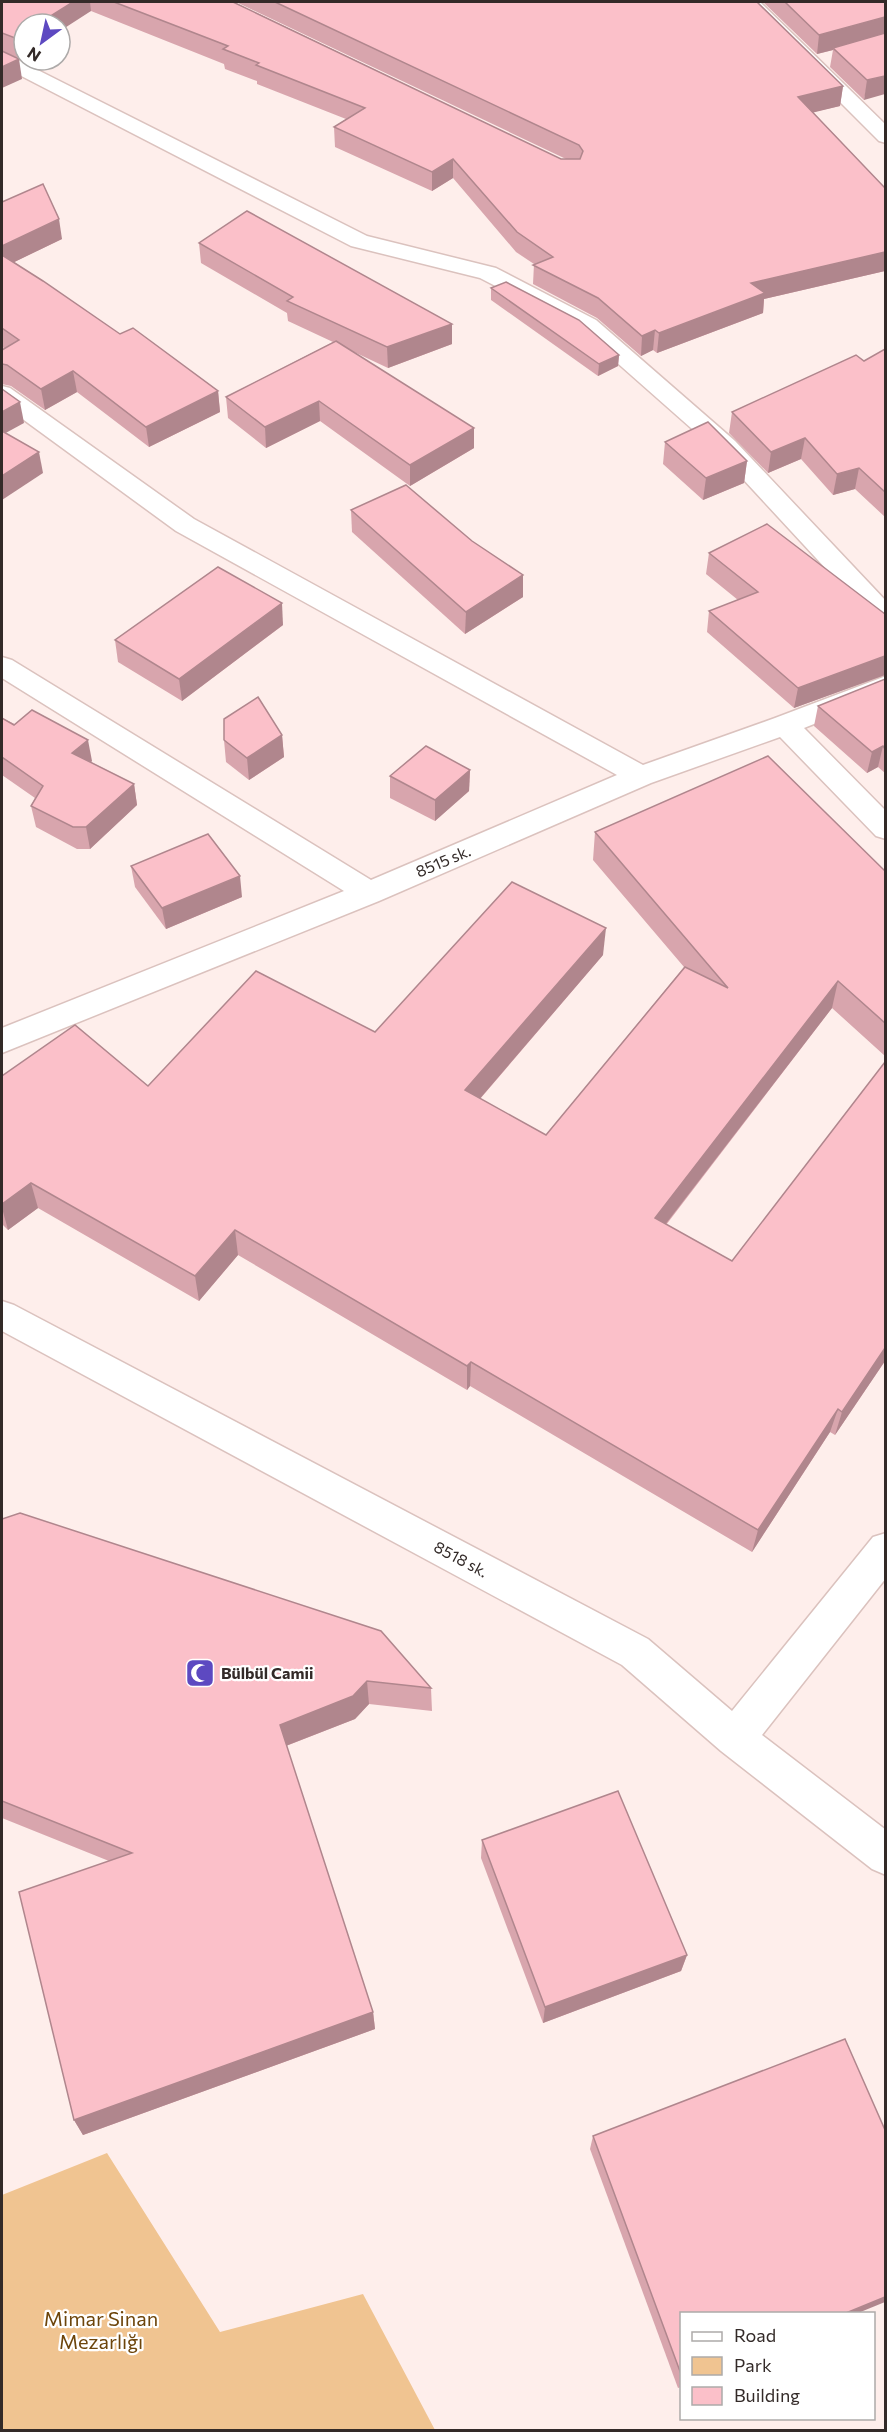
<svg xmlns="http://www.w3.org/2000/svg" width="887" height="2432" viewBox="0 0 887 2432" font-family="Commissioner,sans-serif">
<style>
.green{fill:#f0c491}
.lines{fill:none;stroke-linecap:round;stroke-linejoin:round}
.minor-casing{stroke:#dbc2be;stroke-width:3}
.minor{fill:#fff;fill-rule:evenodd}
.wall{fill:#d8a5ad}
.shaded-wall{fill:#b0868d}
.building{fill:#fbc0c9;stroke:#b0868d;stroke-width:1.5}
.labels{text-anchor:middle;stroke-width:4.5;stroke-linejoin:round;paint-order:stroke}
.street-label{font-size:16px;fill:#332a28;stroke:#fff}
.poi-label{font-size:16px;font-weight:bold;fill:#332a28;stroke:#fff;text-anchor:start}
.near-park-label{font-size:20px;fill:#6d450b;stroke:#fff}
</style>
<rect width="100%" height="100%" fill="#feeeeb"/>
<!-- green -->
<polygon class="green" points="107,2153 220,2332 363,2294 435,2430 2,2430 2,2195"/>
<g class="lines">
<!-- minor casing -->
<g class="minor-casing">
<g id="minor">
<polygon points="740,2 760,2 886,125 886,143 879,141"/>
<polygon points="2,52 367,236 496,268 596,320 735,441 886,601 886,627 877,624 717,451 580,330 480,278 351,246 2,66"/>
<polygon points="2,386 10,388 194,519 643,765 775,718 886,676 886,695 804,728 886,811 886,839 876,836 780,737 651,783 379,901 2,1053 2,1028 344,891 2,678 2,657 12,660 371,880 617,775 176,531 2,404"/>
<polygon points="2,1301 14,1305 648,1639 732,1711 873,1537 886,1533 886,1578 762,1735 886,1830 886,1875 872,1869 721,1751 622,1665 2,1331"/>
</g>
</g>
<!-- minor -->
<use href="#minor" class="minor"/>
</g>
<!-- wall -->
<g class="wall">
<polygon points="2,2 234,2 561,159 566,159 236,2 757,2 843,86 840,106 813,112 885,188 885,271 764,299 763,313 657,353 653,350 641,356 597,318 533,284 534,264 516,252 453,178 432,191 335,147 334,127 346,119 257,84 257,81 225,69 224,64 91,11 24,24 24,54 18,58 6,53 2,67"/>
<polygon points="763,2 885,2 864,100 830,67 833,50 817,54"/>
<polygon points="2,202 62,239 14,262 120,334 218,391 220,412 149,447 77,392 45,410 11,386 2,384 2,350 4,348 2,347"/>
<polygon points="199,243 452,344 388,368 354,352 474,448 410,486 320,421 266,448 228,418 226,397 333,342 288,321 287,313 201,263"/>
<polygon points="491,288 619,355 618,366 598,376 491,300"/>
<polygon points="885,349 885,517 855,489 833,495 801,459 768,473 729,433 732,412 864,361"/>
<polygon points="665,442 747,461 744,483 703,500 663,464"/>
<polygon points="351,510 523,597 465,634 352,532"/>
<polygon points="709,553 885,614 885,675 794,708 707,632 709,611 738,600 706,574"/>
<polygon points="283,625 182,701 118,662 115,640"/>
<polygon points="885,679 885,773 878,767 867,773 814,726 818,706"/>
<polygon points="2,718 92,761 91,762 134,784 137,805 90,849 77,849 36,827 31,806 35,798 2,775"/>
<polygon points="282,735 284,757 249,780 226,762 224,740"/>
<polygon points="470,770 469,791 435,821 390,798 390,776"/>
<polygon points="595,832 885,871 885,1056 832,1008 666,1225 885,1361 835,1435 830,1432 752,1552 470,1386 467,1390 238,1255 199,1301 38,1208 8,1230 2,1224 2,1076 148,1086 375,1032 603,955 480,1099 546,1135 684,967 593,860"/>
<polygon points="131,866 242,897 166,929 135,887"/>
<polygon points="2,1519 431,1688 432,1711 369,1704 355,1719 286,1746 373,2012 375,2029 83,2135 74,2120 109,1861 2,1818"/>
<polygon points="482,1840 687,1955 681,1971 543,2023 481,1858"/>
<polygon points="593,2136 681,2313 681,2387 678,2388 590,2149"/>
</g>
<!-- shaded-wall -->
<g class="shaded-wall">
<polygon points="73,2 90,2 91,11 60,31 60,24 38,24"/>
<polygon points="885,17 885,36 833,48 833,50 817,54 819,35"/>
<polygon points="24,33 24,54 18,58 15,38"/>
<polygon points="19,59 22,79 2,88 2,67"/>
<polygon points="885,76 885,94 864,100 867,80"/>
<polygon points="843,86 840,106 795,117 798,97"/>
<polygon points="453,159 453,178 432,191 432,172"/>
<polygon points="59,219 62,239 2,268 2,246"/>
<polygon points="885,252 885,271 764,299 763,313 657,353 659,333 751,283"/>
<polygon points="452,324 452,344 388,368 387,347"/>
<polygon points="655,330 653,350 641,356 642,336"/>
<polygon points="619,355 618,366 598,376 599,364"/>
<polygon points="73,371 77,392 45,410 41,389"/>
<polygon points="218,391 220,412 149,447 146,427"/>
<polygon points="319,401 320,421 266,448 265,427"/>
<polygon points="20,402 24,423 2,435 2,412"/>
<polygon points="474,428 474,448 410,486 410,465"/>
<polygon points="805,438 801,459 768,473 771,452"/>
<polygon points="39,452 43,473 2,500 2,476"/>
<polygon points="747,461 744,483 703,500 706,478"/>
<polygon points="859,468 855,489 833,495 837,474"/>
<polygon points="523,575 523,597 465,634 466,612"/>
<polygon points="282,603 283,625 182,701 179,679"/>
<polygon points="885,656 885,675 794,708 798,688"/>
<polygon points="282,735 284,757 249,780 247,758"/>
<polygon points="88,740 92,761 76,775 72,753"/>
<polygon points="883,746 878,767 867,773 872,752"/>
<polygon points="470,770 469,791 435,821 435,800"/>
<polygon points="134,784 137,805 90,849 86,827"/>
<polygon points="240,876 242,897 166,929 162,908"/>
<polygon points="606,928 603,955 465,1116 465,1090"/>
<polygon points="838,981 832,1008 651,1243 655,1218"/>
<polygon points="31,1183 38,1208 8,1230 2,1208 2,1204"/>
<polygon points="235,1230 238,1255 199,1301 195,1276"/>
<polygon points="885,1348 885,1361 835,1435 842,1412"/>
<polygon points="471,1362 470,1386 467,1390 467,1366"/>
<polygon points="838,1409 830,1432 752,1552 758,1530"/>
<polygon points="367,1681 369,1704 355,1719 283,1747 280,1725"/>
<polygon points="687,1955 681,1971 543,2023 545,2007"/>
<polygon points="373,2012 375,2029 83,2135 74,2120"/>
<polygon points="885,2297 885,2302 858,2313 846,2313"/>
</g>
<!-- building -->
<g class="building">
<polygon points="2,2 73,2 38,24 24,24 24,33 15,38 2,33"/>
<polygon points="114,2 233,2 561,159 580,159 583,151 579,145 275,2 757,2 843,86 798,97 885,188 885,252 751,283 765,293 659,333 655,330 642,336 598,298 533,265 553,257 517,232 453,159 432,172 334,127 365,108 256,65 259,63 223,49 228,46"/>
<polygon points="785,2 885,2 885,17 819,35"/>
<polygon points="885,33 885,76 867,80 833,48"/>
<polygon points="2,51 19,59 2,67"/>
<polygon points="43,184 59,219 2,246 2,202"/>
<polygon points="247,211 452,324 387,347 287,301 293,297 199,243"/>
<polygon points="2,255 43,281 120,334 133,328 218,391 146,427 73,371 41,389 7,365 2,364 2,350 19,340 2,328"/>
<polygon points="506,282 579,320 619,355 599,364 491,288"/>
<polygon points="336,341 474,428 410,465 319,401 265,427 226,397"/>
<polygon points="885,349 885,492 859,468 837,474 805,438 771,452 732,412 856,355 864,361"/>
<polygon points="2,389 20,402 2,412"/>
<polygon points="708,422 747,461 706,478 665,442"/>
<polygon points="2,431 39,452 2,476"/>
<polygon points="406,485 472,541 523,575 466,612 351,510"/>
<polygon points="767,524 885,614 885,656 798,688 709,611 758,592 709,553"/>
<polygon points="218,567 282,603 179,679 115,640"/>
<polygon points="885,679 885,749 883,746 872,752 818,706"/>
<polygon points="258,697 282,735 247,758 224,740 224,719"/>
<polygon points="32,710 88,740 72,753 134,784 86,827 73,827 31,806 43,786 2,757 2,718 14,725"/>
<polygon points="426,746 470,770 435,800 390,776"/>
<polygon points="768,756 885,871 885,1023 838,981 655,1218 732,1261 885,1062 885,1348 842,1412 838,1409 758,1530 471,1362 467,1366 235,1230 195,1276 31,1183 2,1204 2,1076 75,1025 148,1086 256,971 375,1032 512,882 606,928 465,1090 546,1135 685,967 728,988 595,832"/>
<polygon points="208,834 240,876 162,908 131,866"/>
<polygon points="20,1513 381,1631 431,1688 367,1681 353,1696 280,1725 373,2012 74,2120 19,1892 132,1853 2,1801 2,1519"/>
<polygon points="618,1791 687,1955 545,2007 482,1840"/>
<polygon points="845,2039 885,2130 885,2297 846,2313 681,2313 681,2374 593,2136"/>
</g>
<!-- icons -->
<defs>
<g id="mosque-square" transform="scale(1.5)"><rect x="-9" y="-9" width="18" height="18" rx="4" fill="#5d49c1" stroke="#fff"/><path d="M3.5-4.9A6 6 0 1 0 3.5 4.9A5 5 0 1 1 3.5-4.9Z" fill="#fff"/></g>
</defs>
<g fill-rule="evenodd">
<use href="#mosque-square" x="200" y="1673"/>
</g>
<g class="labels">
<!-- street labels -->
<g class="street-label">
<text transform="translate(443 861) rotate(-23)" y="6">8515 sk.</text>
<text transform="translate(461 1559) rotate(28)" y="6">8518 sk.</text>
</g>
<!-- poi labels -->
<g class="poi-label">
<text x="221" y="1679">Bülbül Camii</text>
</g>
<!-- near-park labels -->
<g class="near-park-label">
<text x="101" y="2326">Mimar Sinan<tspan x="101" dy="23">Mezarlığı</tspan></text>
</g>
</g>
<!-- border -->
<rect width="887" height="2432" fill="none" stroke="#332a28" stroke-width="6"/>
<!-- legend -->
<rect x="680" y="2312" width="195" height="108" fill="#ffffff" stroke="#adaaa9" stroke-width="1.5"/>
<rect x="692" y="2332" width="30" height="9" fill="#ffffff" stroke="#adaaa9" stroke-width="1.5"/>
<text x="734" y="2342" font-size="18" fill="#332a28">Road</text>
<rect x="692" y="2357" width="30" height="18" fill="#f0c491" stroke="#adaaa9" stroke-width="1.5"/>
<text x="734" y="2372" font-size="18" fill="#332a28">Park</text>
<rect x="692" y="2387" width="30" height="18" fill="#fbc0c9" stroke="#adaaa9" stroke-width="1.5"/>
<text x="734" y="2402" font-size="18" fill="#332a28">Building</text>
<!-- north arrow -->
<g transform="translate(42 42) rotate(213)"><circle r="28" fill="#ffffff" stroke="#adaaa9" stroke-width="1.5"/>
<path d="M0-4.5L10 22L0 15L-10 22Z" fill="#5d49c1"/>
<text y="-9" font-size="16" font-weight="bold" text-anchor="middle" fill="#332a28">N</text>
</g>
</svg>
